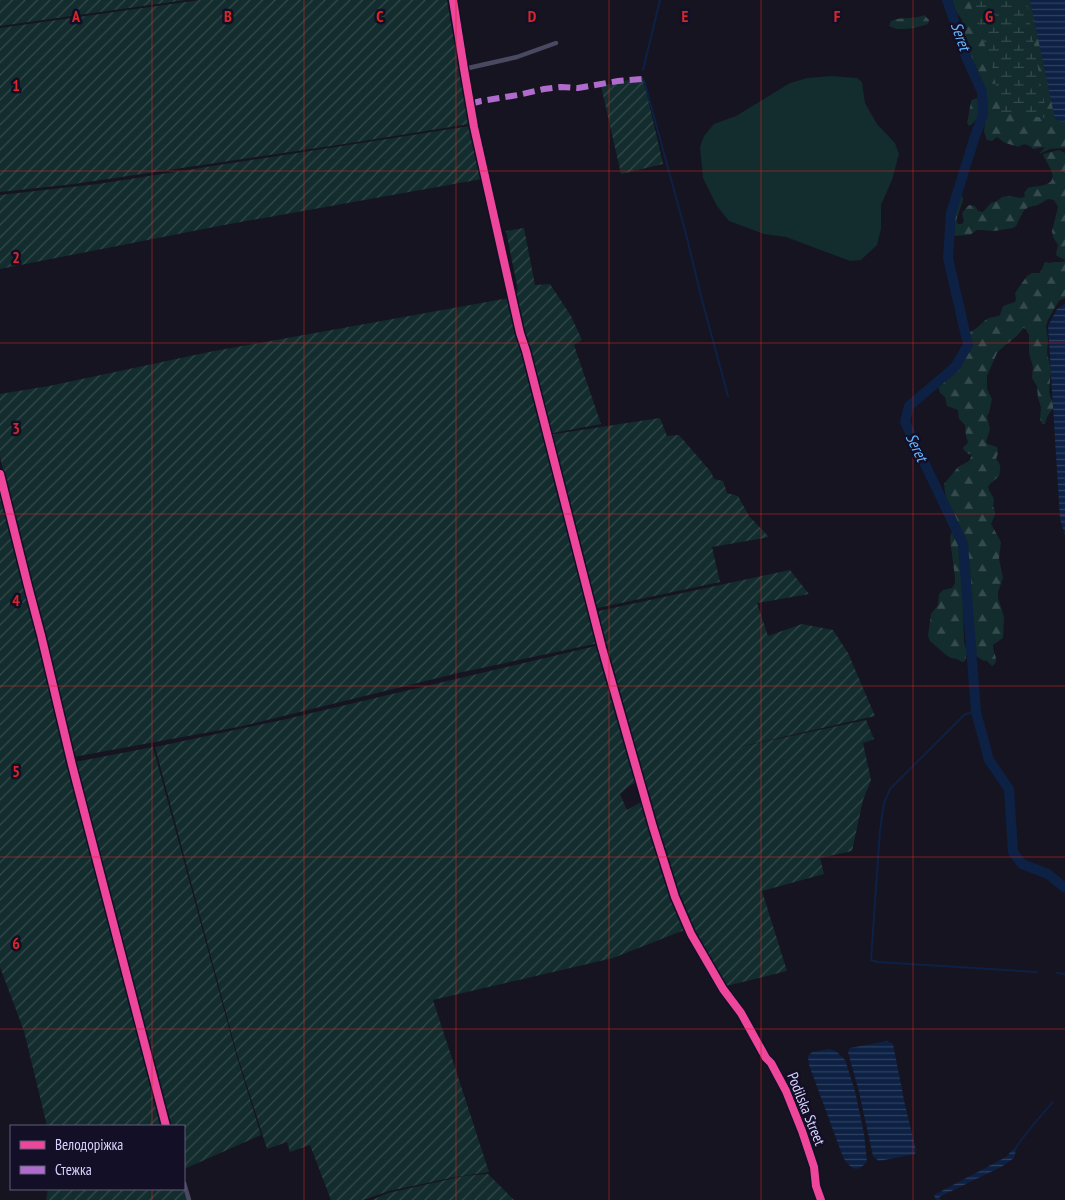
<svg xmlns="http://www.w3.org/2000/svg" width="1065" height="1200" viewBox="0 0 1065 1200" font-family="'PT Sans Narrow',sans-serif">
<style>
.grass{fill:#132c2d}
.forest{fill:url(#forest-firs)}
.wetland{fill:url(#wetland-marsh)}
.garden{fill:url(#garden-furrows)}
.water{fill:url(#water-rules)}
.lines{fill:none;stroke-linecap:round;stroke-linejoin:round}
.stream{stroke:#0d2144;stroke-width:2}
.river{stroke:#0d2144;stroke-width:10}
.street{stroke:#4a4962;stroke-width:4.5}
.quiet{stroke:#b06ccc;stroke-width:6;stroke-dasharray:12 6;stroke-linecap:butt}
.cycleway-casing{stroke:#130f26;stroke-width:11}
.cycleway{stroke:#ed469a;stroke-width:8}
.grid{fill:none;stroke:#d62828;stroke-width:1;stroke-opacity:0.55}
.labels{text-anchor:middle;stroke-width:5;stroke-linejoin:round;paint-order:stroke}
.street-label{font-size:15px;fill:#d9d4ff;stroke:#130f26}
.water-label{font-size:16px;font-style:italic;fill:#62b6ff;stroke:#130f26}
.grid-label{font-size:16px;text-anchor:middle;font-weight:bold;fill:#d62828;stroke:#130f26;stroke-width:5;stroke-linejoin:round;paint-order:stroke}
</style>
<defs>
<pattern id="forest-firs" width="22" height="20" patternUnits="userSpaceOnUse" patternTransform="scale(1.25)"><rect width="22" height="20" fill="#132c2d"/><path d="M5 1l3.5 6h-7zM16 11l3.5 6h-7z" fill="#354a4c"/></pattern>
<pattern id="wetland-marsh" width="20" height="14" patternUnits="userSpaceOnUse" patternTransform="scale(1.25)"><rect width="20" height="14" fill="#132c2d"/><path d="M1 5h8M5 5V1M11 12h8M15 12V8" fill="none" stroke="#354a4c"/></pattern>
<pattern id="garden-furrows" width="10" height="10" patternUnits="userSpaceOnUse" patternTransform="scale(1.25)"><rect width="10" height="10" fill="#132c2d"/><path d="M-1 1l2-2M0 10L10 0M9 11l2-2" fill="none" stroke="#354a4c"/></pattern>
<pattern id="water-rules" width="6" height="5" patternUnits="userSpaceOnUse" patternTransform="scale(1.25)"><rect width="6" height="5" fill="#0d2144"/><path d="M0 2.5h6" fill="none" stroke="#304060"/></pattern>
</defs>
<rect width="100%" height="100%" fill="#161421"/>
<!-- grass -->
<polygon class="grass" points="831,76 857,78 862,82 865,103 877,124 895,143 899,154 892,180 881,205 881,229 877,245 861,260 850,261 786,237 764,234 729,221 717,206 703,178 700,147 704,136 714,124 736,116 790,83 807,78"/>
<!-- forest -->
<g class="forest">
<path d="M952,0h84l29,120v28l-15,1 -11,5 6,-7 -12,2c-5,-5 -9,-6 -15,-2l-2,-1 -11,-3 -8,-6 -5,4 -5,-1 -3,-8 1,-9 -1,-8 4,-10 -1,-4 -4,-8 -2,-12 -5,-12 -6,-6 -3,-8 -4,-20 -1,-2v-13l-9,-13z"/>
<path d="M924,15l5,5 -1,4 -3,1c-11,3 -25,7 -36,1l2,-5c10,-5 23,-1 33,-6z"/>
<path d="M977,98l3,2 1,13 -1,3c-5,3 -6,8 -11,10l-2,-3 4,-21 1,-2z"/>
<path d="M1059,150l6,3v107l-8,-4 -1,-2 2,-9 -5,-8 -1,-6 6,-24 -4,-7 -6,-1 -10,6 -9,2 -5,3 -8,16 -3,2 -19,3 -14,-1h-3l-7,5 -19,1 -2,-2 -1,-23 4,-16 2,-2 9,4v3l-7,21 2,3h4l2,-3 -2,-8 7,-8 6,1 3,5 5,1 8,-9 6,-2 5,-4 7,-1 13,2 3,-2 -1,-3 4,-5c5,-2 11,-1 16,-3 19,-5 1,-22 -1,-31z"/>
<path d="M1065,261v37l-6,3 -5,8 -6,11 -2,6 2,15 -1,12 4,16 -2,23 2,7 3,2v6l-7,10 -2,7h-3l-2,-5 1,-12 -3,-9 -1,-12 -5,-8 1,-11 -4,-14v-18l-3,-6 -3,-1 -6,8 -13,10 -7,7 -10,23v13l5,10 -3,14 -2,3 3,13 -4,13 2,2 9,3 1,6 -2,6c5,5 5,9 3,17l-9,8 -2,3 1,3 5,9 -1,7 2,6v3l-4,9 10,18 -2,17 4,19 -5,14v6l6,19 -1,21 -10,7c-1,8 8,15 -1,21l-6,-6 -2,1 -8,-5 -2,-5 -5,-49 -3,-6 -2,-1 -1,9 1,38 3,10 -2,9 -3,1 -5,-3 -6,-1 -5,-3 -16,-14 -2,-5 3,-22 7,-9 1,-11 4,-4 9,-2 3,-5v-6l-5,-37 1,-6 2,-3 3,1 7,28 3,1 -1,-17 -4,-10 -4,-5 -1,-6 -7,-9 -3,-14 -2,-16 14,-17 11,-6 3,-6 -5,-2 -4,-4 1,-3 2,-1 2,-3 -2,-5 -1,-12 -6,-6 -1,-9 -11,-4 -2,-9 -5,-4 -3,-12 11,-14 7,-5 6,-7 9,-23c9,-4 11,-9 17,-13 4,-2 9,-2 13,-4l3,-9 12,-4 1,-3 -1,-6 12,-17 5,-3h7l2,-2 4,-9 6,1 2,-1h10z"/>
</g>
<!-- wetland -->
<polygon class="wetland" points="969,0 1026,0 1047,118 1001,113 992,65"/>
<!-- garden -->
<g class="garden">
<polygon points="0,0 186,0 0,26"/>
<polygon points="200,0 447,0 469,124 351,143 74,184 0,192 0,28"/>
<polygon points="643,77 663,164 621,174 601,86"/>
<polygon points="470,126 482,179 224,225 0,269 0,195 98,184"/>
<polygon points="524,228 535,285 550,284 571,316 582,340 574,345 601,424 548,434 513,292 518,290 506,231"/>
<polygon points="509,298 599,643 458,673 243,726 73,757 0,457 0,394 49,386 209,352"/>
<polygon points="660,418 667,436 679,435 711,472 714,479 723,481 727,493 738,496 749,516 769,537 712,547 720,582 593,609 548,435"/>
<polygon points="0,479 98,875 166,1126 47,1126 24,1031 0,967"/>
<polygon points="790,570 809,594 757,603 768,636 802,624 833,630 848,653 875,716 726,750 866,720 874,739 863,743 871,780 863,800 852,851 820,858 824,874 762,891 787,971 726,986 695,939 680,904 669,864 638,770 594,612"/>
<polygon points="600,645 638,781 629,786 620,794 627,810 643,801 687,929 613,958 433,1000 489,1172 455,1177 389,1191 363,1200 331,1200 310,1145 290,1152 287,1142 267,1149 237,1054 155,747 282,720"/>
<polygon points="153,747 236,1054 261,1135 184,1169 184,1126 171,1126 111,907 75,762"/>
<polygon points="488,1174 514,1200 372,1200 388,1193 464,1176"/>
<polygon points="48,1189 183,1189 187,1200 46,1200"/>
</g>
<!-- water -->
<g class="water">
<polygon points="1030,0 1065,0 1065,122 1055,119"/>
<polygon points="1065,304 1065,535 1060,519 1048,326 1057,309"/>
<polygon points="887,1041 893,1044 905,1105 916,1150 915,1154 879,1161 873,1156 859,1092 848,1052 850,1048"/>
<path d="M830,1049l7,3 8,8 3,9 7,22 9,43 3,27c-10,14 -17,7 -24,-4l-34,-92 -1,-9 4,-4z"/>
<polygon points="1013,1149 1016,1150 1014,1158 1001,1167 939,1197 941,1200 936,1200 934,1195 1006,1157"/>
</g>
<g class="lines">
<!-- stream -->
<g class="stream">
<polyline points="643,70 660,0"/>
<polyline points="644,80 686,234 702,300 728,396"/>
<polyline points="976,712 965,714 890,789 884,803 880,830 871,960 878,962 1037,972"/>
<polyline points="1057,973 1065,974"/>
<path d="M1014,1151c11,-18 25,-33 39,-49"/>
</g>
<!-- river -->
<polyline class="river" points="947,0 967,59 982,92 983,115 975,136 951,213 948,258 968,345 955,367 909,406 905,422 963,544 976,712 989,760 1009,789 1013,852 1022,864 1048,874 1065,888"/>
<!-- street -->
<g class="street">
<polyline points="453,0 464,69 474,127 520,333 526,351 602,648 653,827 675,897 691,934 723,989 741,1013 766,1058 771,1063 786,1091 802,1131 814,1167 816,1186 821,1200"/>
<polyline points="464,69 517,57 556,43"/>
<polyline points="0,474 28,586 41,635 72,765 166,1126"/>
<polyline points="184,1183 189,1200"/>
</g>
<!-- quiet -->
<polyline class="quiet" points="470,104 481,101 518,95 544,89 561,87 578,88 618,81 642,79"/>
<!-- cycleway casing -->
<g class="cycleway-casing">
<g id="cycleway">
<polyline points="453,0 464,69 474,127 520,333 526,351 602,648 653,827 675,897 691,934 723,989 741,1013 766,1058 771,1063 786,1091 802,1131 814,1167 816,1186 821,1200"/>
<polyline points="0,474 28,586 41,635 72,765 166,1126"/>
</g>
</g>
<!-- cycleway -->
<use href="#cycleway" class="cycleway"/>
</g>
<!-- grid -->
<path class="grid" d="M152,0v1126M304,0v1200M456,0v1200M609,0v1200M761,0v1200M913,0v1200M0,171h1065M0,343h1065M0,514h1065M0,686h1065M0,857h1065M0,1029h1065M152,1189v11"/>
<g class="labels">
<!-- street labels -->
<g class="street-label">
<text transform="translate(806 1109) rotate(68)" y="5">Podilska Street</text>
</g>
<!-- water labels -->
<g class="water-label">
<text transform="translate(961 36) rotate(70)" y="6">Seret</text>
<text transform="translate(917 447) rotate(64)" y="6">Seret</text>
</g>
</g>
<g class="grid-label">
<text x="76" y="22">A</text>
<text x="228" y="22">B</text>
<text x="380" y="22">C</text>
<text x="532" y="22">D</text>
<text x="685" y="22">E</text>
<text x="837" y="22">F</text>
<text x="989" y="22">G</text>
<text x="16" y="91">1</text>
<text x="16" y="263">2</text>
<text x="16" y="434">3</text>
<text x="16" y="606">4</text>
<text x="16" y="777">5</text>
<text x="16" y="949">6</text>
</g>
<!-- legend -->
<rect x="10" y="1125" width="175" height="65" fill="#130f26" stroke="#625e7d"/>
<rect x="20" y="1141" width="25" height="8" fill="#ed469a" stroke="#625e7d"/>
<text x="55" y="1150" font-size="15" fill="#d9d4ff">Велодоріжка</text>
<rect x="20" y="1166" width="25" height="8" fill="#b06ccc" stroke="#625e7d"/>
<text x="55" y="1175" font-size="15" fill="#d9d4ff">Стежка</text>
</svg>
